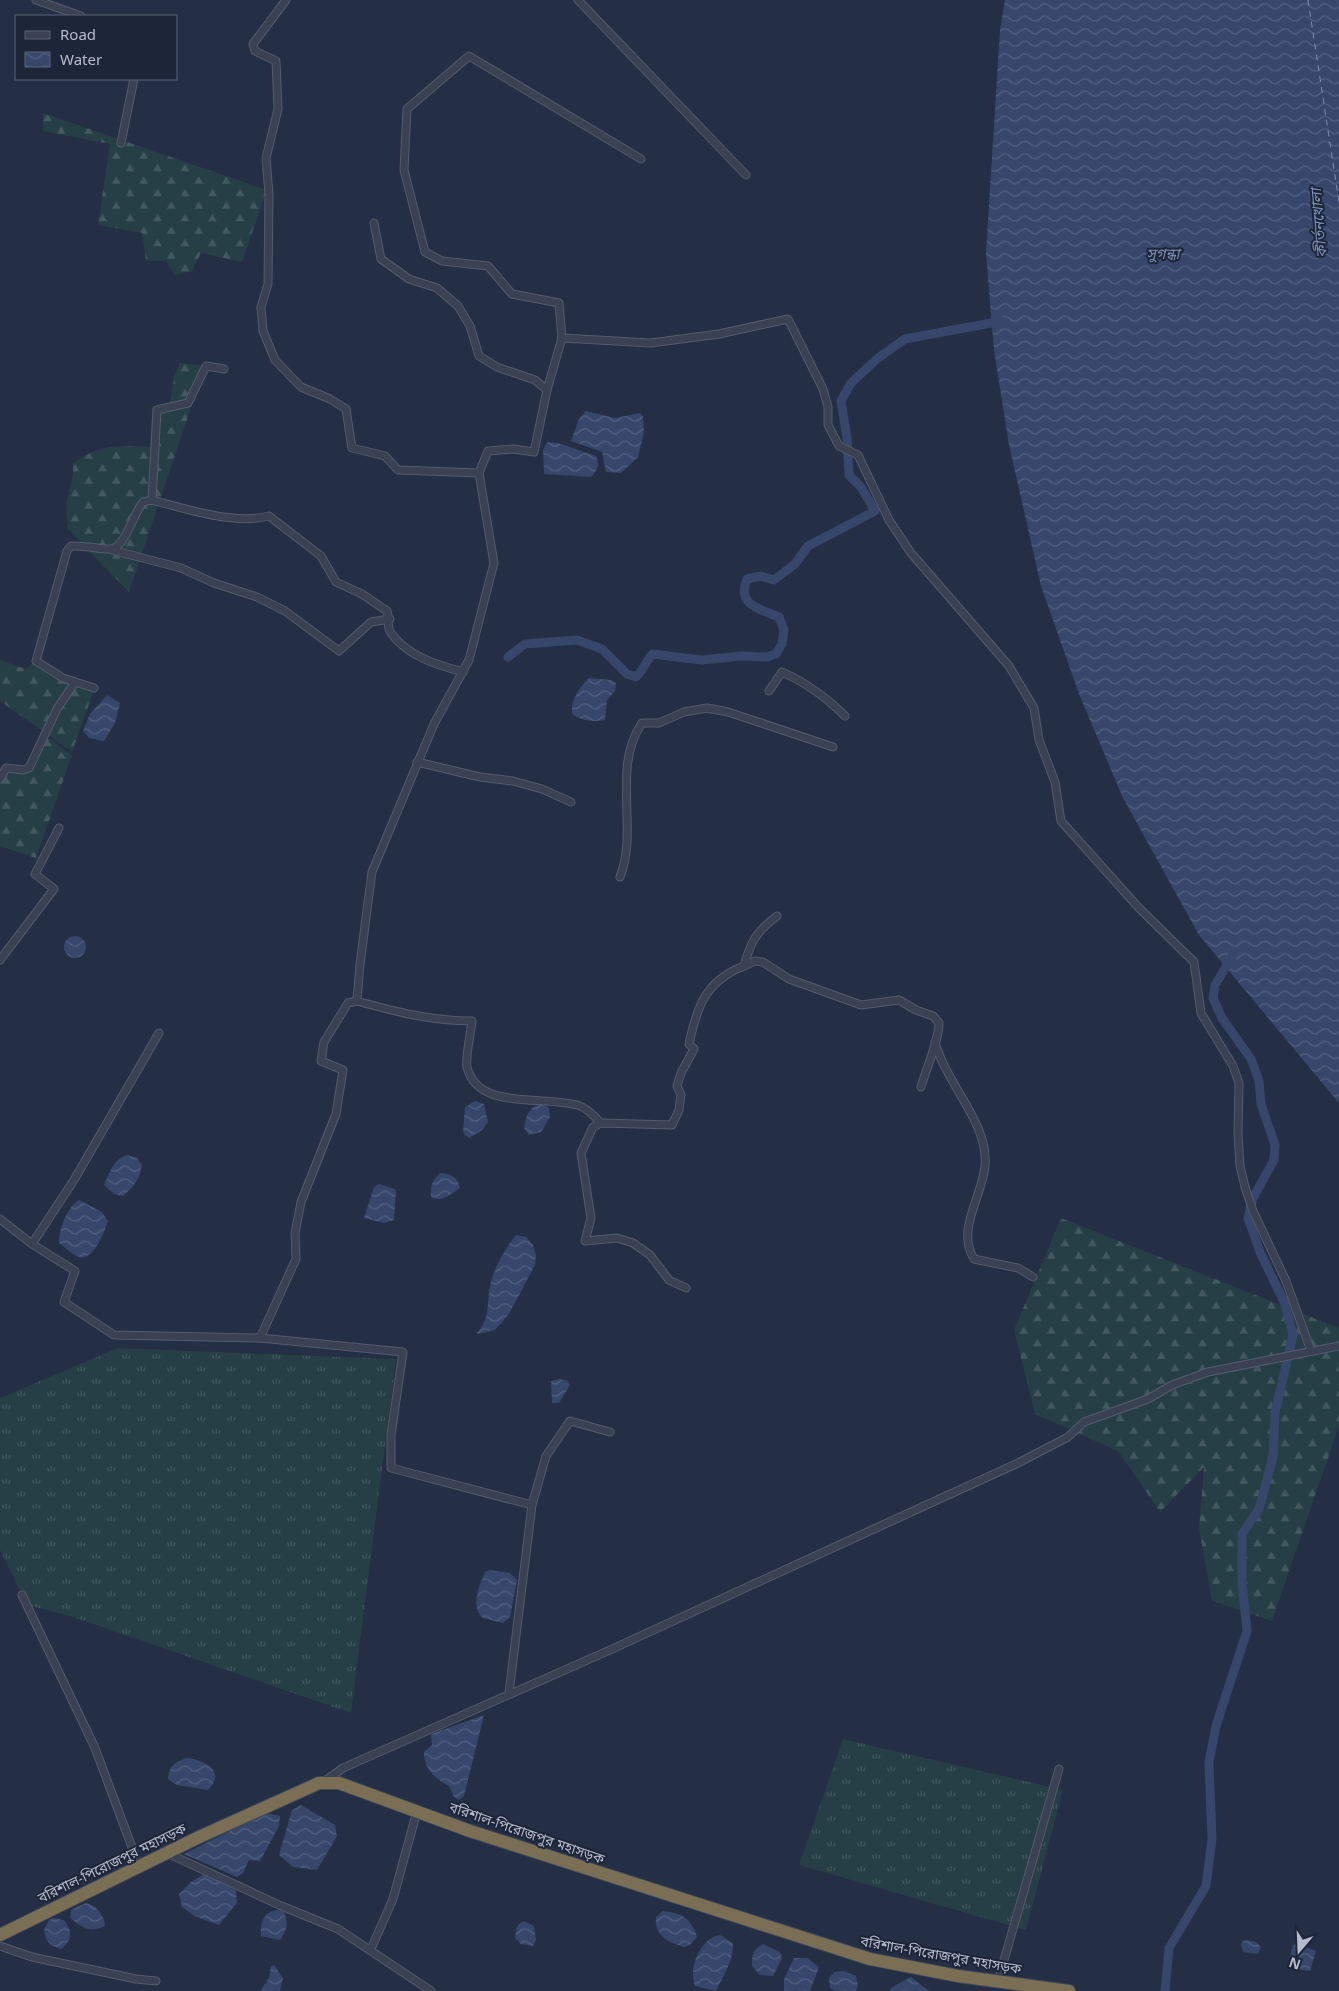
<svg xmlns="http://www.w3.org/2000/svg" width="1339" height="1991" viewBox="0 0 1339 1991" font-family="'Noto Sans','Noto Sans Bengali',sans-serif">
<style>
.grass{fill:url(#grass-tufts)}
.forest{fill:url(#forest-firs)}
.water{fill:url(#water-waves)}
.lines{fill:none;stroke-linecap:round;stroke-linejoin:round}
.canal{stroke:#37476c;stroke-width:9}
.ferry{stroke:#7b8eb6;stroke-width:1;stroke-dasharray:6 5;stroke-linecap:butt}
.street-casing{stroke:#545c6d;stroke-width:9}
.highway-casing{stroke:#40495a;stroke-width:14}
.street{stroke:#394153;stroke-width:7}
.highway{stroke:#7a6f55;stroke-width:12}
.labels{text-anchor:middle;stroke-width:4;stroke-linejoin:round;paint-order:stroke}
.street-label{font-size:14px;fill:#b6bccd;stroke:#1d2638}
.water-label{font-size:15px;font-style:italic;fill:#7b8eb6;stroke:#1d2638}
</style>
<defs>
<pattern id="grass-tufts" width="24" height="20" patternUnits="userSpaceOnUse" patternTransform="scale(1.25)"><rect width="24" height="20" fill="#263e45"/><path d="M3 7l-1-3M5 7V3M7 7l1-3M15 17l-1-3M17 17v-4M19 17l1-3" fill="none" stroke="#43585f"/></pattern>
<pattern id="forest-firs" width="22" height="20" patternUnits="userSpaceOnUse" patternTransform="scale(1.25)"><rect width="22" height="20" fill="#263e45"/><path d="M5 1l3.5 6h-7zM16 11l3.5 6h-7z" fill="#43585f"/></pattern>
<pattern id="water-waves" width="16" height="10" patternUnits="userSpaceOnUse" patternTransform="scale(1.25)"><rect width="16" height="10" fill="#37476c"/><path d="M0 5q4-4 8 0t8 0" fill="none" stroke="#526080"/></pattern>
</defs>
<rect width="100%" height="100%" fill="#242e44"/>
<!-- grass -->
<g class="grass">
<polygon points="118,1348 396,1359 351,1713 73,1617 27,1605 0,1550 0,1398"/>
<polygon points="843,1739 1063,1790 1026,1930 799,1865"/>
</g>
<!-- forest -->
<g class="forest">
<polygon points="43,113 267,190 242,262 201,253 192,271 174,275 166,261 146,261 142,233 98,225 110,144 43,131"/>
<path d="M180,363l25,3 -76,226 -61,-63 -2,-25 7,-29v-11c23,-20 49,-19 77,-17l2,-40 18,-4 4,-26z"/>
<polygon points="0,660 26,669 34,662 94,690 72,752 0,701"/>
<polygon points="47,737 72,755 36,858 0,846 0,784 8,771 29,773"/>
<polygon points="1061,1218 1339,1328 1339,1426 1272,1621 1212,1601 1199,1528 1204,1467 1160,1512 1118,1451 1035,1414 1014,1330"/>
</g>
<!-- water -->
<g class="water">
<polygon points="1005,0 1339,0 1339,1103 1199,935 1123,798 1079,694 1041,586 1009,445 994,350 986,253 1000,30"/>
<polygon points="586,411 615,418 640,413 643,416 644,432 638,457 621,473 606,472 602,452 571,441 579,419"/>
<path d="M547,442l11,1 38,13c4,10 2,13 -5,21l-47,-3 -1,-24z"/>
<path d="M589,678l22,2 5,3 -1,8 -8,9 -2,20c-13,2 -23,1 -33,-6 -1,-15 7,-26 17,-36z"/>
<polygon points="107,695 120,703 115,723 104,741 89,738 83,731 90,714"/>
<circle cx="75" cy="947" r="11"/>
<polygon points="475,1101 484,1104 488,1122 482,1130 469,1138 465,1135 463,1131 465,1107"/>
<path d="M542,1103l7,5 1,9 -9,15 -12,3 -5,-7c2,-13 5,-21 18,-25z"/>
<path d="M127,1155l10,3 5,7c-2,13 -8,22 -19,31l-9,-2 -10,-9c5,-11 10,-27 23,-30z"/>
<path d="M440,1173c11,0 18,5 20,15 -9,6 -19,15 -29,9 -1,-11 1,-16 9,-24z"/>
<polygon points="379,1184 395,1189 396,1192 394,1220 384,1223 364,1218 374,1187"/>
<path d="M79,1200l23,12 6,9c-3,10 -15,41 -29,36 -7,-2 -14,-10 -20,-14 0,-14 8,-36 20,-43z"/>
<path d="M516,1235l10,2 7,8 3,10 -1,10 -26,49 -14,16 -17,4 -1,-1c12,-14 10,-24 12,-41 2,-19 15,-42 27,-57z"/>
<polygon points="560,1379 568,1381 570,1385 559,1403 552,1403 551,1381"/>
<path d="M489,1570l21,3 7,7 -7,37 -7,6 -20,-5c-13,-12 -4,-32 2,-46z"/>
<path d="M484,1715l-20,81 -5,4 -5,-3 -5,-11c-14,-7 -26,-18 -25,-34l8,-7 -1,-11z"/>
<path d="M187,1758c17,2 40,13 21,32l-31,-5 -9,-6c1,-14 7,-17 19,-21z"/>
<polygon points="301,1805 335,1825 337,1836 317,1870 293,1867 279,1855 292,1810"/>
<polygon points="266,1813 280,1816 279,1826 260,1861 249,1860 243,1873 237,1877 184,1854"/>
<polygon points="204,1874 221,1880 236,1891 237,1903 219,1925 194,1916 182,1907 179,1894 191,1882"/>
<path d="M86,1903c10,2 19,13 19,23 -14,7 -25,2 -35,-9l1,-7z"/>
<path d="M277,1910l7,2c5,12 3,18 -4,28l-19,-4c-1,-13 2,-24 16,-26z"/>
<path d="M663,1911c19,2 28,7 34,26l-7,8 -6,2c-16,-5 -30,-11 -28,-30z"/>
<path d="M54,1918l10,2c8,11 9,20 -3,29 -12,-4 -15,-7 -17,-19l5,-10z"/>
<path d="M524,1921l10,5 2,14 -3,6 -12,-2 -6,-6c1,-7 1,-14 9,-17z"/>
<path d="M720,1935l13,8c1,17 -10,33 -17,48l-21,-5c-7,-18 5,-48 25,-51z"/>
<polygon points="1247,1940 1256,1942 1261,1947 1258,1954 1243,1952 1241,1944 1243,1941"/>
<path d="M1295,1943l21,8 -6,20 -17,-3c-5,-8 -3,-17 2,-25z"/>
<path d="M763,1944l17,8 2,6 -9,18 -13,-1 -8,-9c0,-11 1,-17 11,-22z"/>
<polygon points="794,1958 807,1958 819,1967 810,1991 784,1991 784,1979"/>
<polygon points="274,1965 283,1978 280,1991 260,1991 269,1978 271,1966"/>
<polygon points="844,1971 856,1976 858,1986 856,1991 835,1991 830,1988 829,1978 834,1972"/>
<polygon points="911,1977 929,1991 890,1991 891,1988"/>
</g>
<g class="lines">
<!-- canal -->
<g class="canal">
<path d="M508,657l17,-13 52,-4 25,9 25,25 9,3c8,-7 9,-16 17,-23l49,6 39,-4 26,1 9,-3 6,-10 2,-14 -5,-13c-19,-8 -43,-12 -32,-38l14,-3 13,4 21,-16 13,-18 67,-35 -14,-24 -12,-12 -2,-37 -6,-37 10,-18 27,-25 27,-19 97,-18"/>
<polyline points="1165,1991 1169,1948 1206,1886 1212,1839 1209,1762 1216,1726 1247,1631 1242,1582 1242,1534 1259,1509 1273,1457 1275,1413 1293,1335 1285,1304 1260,1252 1248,1218 1253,1198 1274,1160 1275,1145 1261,1104 1259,1081 1251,1059 1222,1018 1213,998 1215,985 1232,957"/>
</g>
<!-- ferry -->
<polyline class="ferry" points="1308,0 1339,202"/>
<!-- street casing -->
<g class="street-casing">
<g id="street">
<polyline points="36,0 81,16"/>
<path d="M286,0l-33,44 2,7 21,10 2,48 -12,49 3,36 -1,90 -7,23 2,24 12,29 26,27 29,12 16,10 6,39 33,8 13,14 81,3 15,90 -25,97 -35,64 -62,148 -12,92 -3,37c39,11 75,20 115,20 -1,11 -7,36 -5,46 11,45 77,27 113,39 7,2 15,11 21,17"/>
<polyline points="578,0 746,175"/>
<polyline points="121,143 134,79"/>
<polyline points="641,159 469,56 407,109 404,170 425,252 442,261 488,266 512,294 559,303 562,338 651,343 719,334 788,319 823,389 828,407 828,425 839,446 858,455 889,520 911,553 1009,666 1034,708 1039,740 1055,782 1061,821 1139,908 1194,962 1201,1013 1233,1066 1239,1083 1238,1133 1240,1166 1245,1187 1253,1211 1286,1281 1311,1351"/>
<polyline points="374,223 381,259 409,279 437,288 458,306 470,326 479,356 497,367 535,380 547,390"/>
<polyline points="479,473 488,451 514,449 534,452 547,390 562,338"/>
<path d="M152,500c34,9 83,25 117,16l52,40 15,26 26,12 25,17c3,7 -1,16 4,22 16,23 46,32 72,39"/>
<polyline points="112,550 181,568 214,583 257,597 285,611 339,651 371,622 390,619"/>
<path d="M94,688l-31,-10 -27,-17 31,-110 4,-5c14,-1 26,3 39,3 15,0 24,-37 33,-47l9,-2 5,-90 31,-7 18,-37 18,3"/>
<path d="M769,691l13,-19c25,11 44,25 63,44"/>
<polyline points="417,762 480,777 513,781 542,789 571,802"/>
<polyline points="0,779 6,768 23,770 29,768 57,709 75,682"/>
<path d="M620,877c19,-48 -9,-109 22,-154h17l25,-11 23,-4 21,4 105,35"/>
<polyline points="0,960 54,889 35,874 59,828"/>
<path d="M744,966l11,-5 8,1 26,17 72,26 38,-5 17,10 17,6 6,7c-1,21 -12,43 -18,64"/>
<polyline points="357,1001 348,1003 324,1042 321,1061 343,1070 336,1114 301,1202 295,1233 296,1259 260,1338 403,1352 391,1435 391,1468 532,1505"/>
<polyline points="159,1033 74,1180 32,1244 75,1271 64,1302 114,1335 260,1338"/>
<path d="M935,1042c11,42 54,81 50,124 -3,31 -29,64 -11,93l44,9 15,9"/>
<polyline points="0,1219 32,1244"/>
<path d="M686,1288l-17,-8 -19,-25 -17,-12 -16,-5 -32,3 6,-23 -10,-65 12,-26 8,-4 71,2 7,-15 2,-15 -4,-9 4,-13 13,-24 -5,-5c8,-37 16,-63 55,-78 7,-25 12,-34 33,-50"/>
<polyline points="22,1595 95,1748 139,1866"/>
<polyline points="509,1693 532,1505 546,1456 570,1421 610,1432"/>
<polyline points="325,1781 343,1768 610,1650 1018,1463 1068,1437 1084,1422 1148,1399 1172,1385 1208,1372 1339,1346"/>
<polyline points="167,1853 279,1905 338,1929 431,1991"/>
<polyline points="0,1946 32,1957 136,1979 156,1981"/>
<polyline points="371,1949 393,1899 417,1811"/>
<polyline points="998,1981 1059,1769"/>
</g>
</g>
<!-- highway casing -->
<g class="highway-casing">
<polyline id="highway" points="0,1935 197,1838 319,1783 339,1783 470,1831 870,1959 958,1976 1069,1991"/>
</g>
<!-- street -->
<use href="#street" class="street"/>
<!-- highway -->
<use href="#highway" class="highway"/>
</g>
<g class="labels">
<!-- street labels -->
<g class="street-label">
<text transform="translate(527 1833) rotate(19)" y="5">বরিশাল-পিরোজপুর মহাসড়ক</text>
<text transform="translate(112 1863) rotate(-26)" y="5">বরিশাল-পিরোজপুর মহাসড়ক</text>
<text transform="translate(941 1955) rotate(10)" y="5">বরিশাল-পিরোজপুর মহাসড়ক</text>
</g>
<!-- water labels -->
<g class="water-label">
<text transform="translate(1319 223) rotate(-95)" y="5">কীর্তনখোলা</text>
<text x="1163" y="259">সুগন্ধা</text>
</g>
</g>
<!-- legend -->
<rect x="15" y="15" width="162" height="65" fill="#1d2638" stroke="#5a6274"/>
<rect x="25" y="31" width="25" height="8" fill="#394153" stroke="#5a6274"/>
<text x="60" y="40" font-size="15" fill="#b6bccd">Road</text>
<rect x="25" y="52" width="25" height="15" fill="url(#water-waves)" stroke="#5a6274"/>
<text x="60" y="65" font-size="15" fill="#b6bccd">Water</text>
<!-- north arrow -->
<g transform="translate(1299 1951) rotate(199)" stroke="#1d2638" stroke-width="4" paint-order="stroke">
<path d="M0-4L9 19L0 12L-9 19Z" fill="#b6bccd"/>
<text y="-8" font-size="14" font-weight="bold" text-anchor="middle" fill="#b6bccd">N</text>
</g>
</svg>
